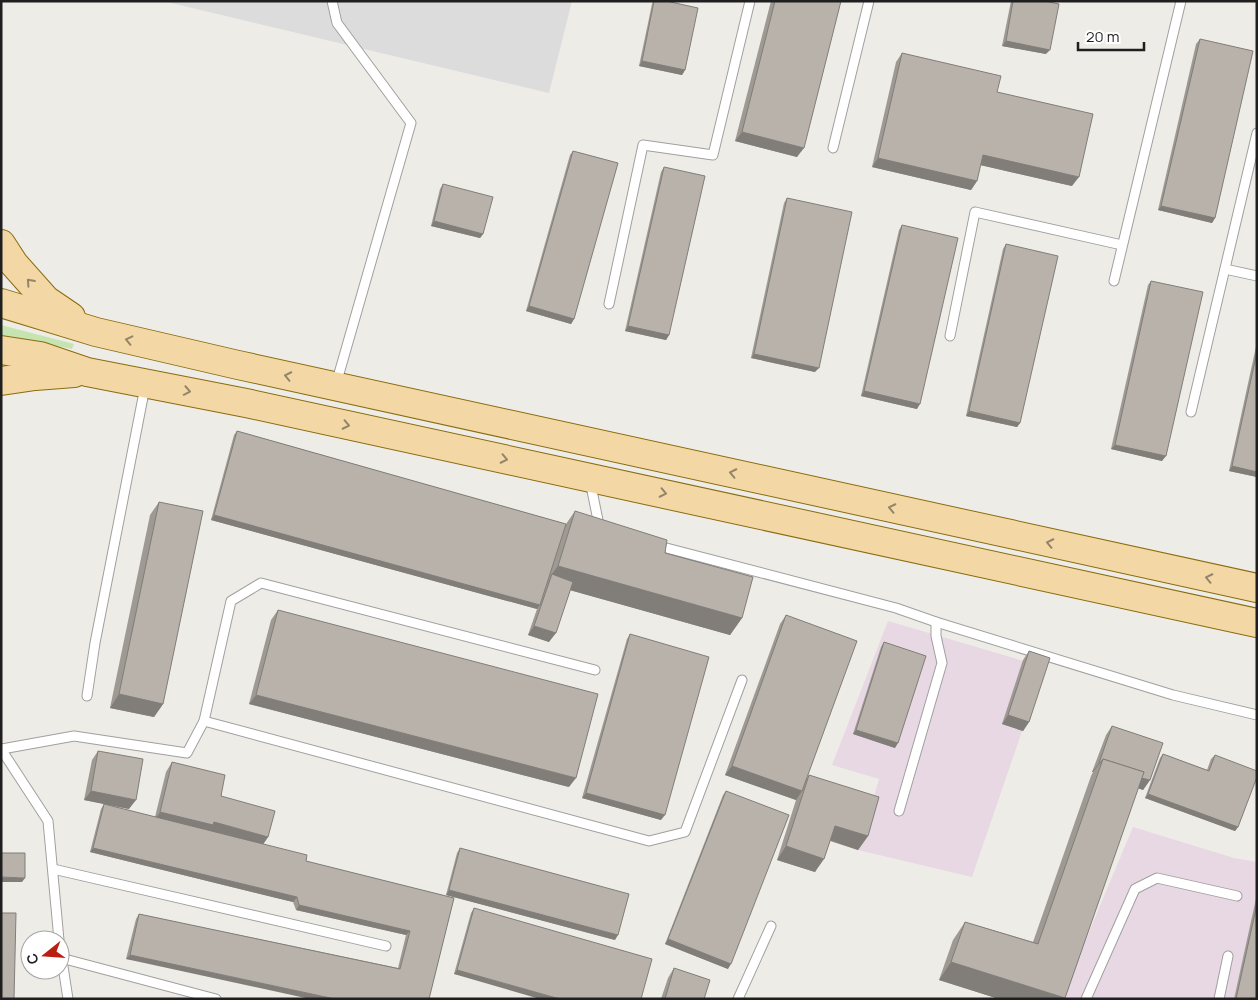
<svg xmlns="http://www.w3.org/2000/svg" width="1258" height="1000" viewBox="0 0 1258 1000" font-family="Manrope,sans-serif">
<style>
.residential{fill:#dcdcdc}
.industrial{fill:#e7d8e3}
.grass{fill:#c6e4b0}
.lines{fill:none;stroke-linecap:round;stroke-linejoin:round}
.service-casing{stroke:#a0a0a0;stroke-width:11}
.primary-casing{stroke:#8b6c0e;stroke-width:30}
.service{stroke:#fff;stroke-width:9}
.primary{stroke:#f3d8a6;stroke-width:28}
.wall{fill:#9e9993}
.shaded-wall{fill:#817d78}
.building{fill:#b8b2ab;stroke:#817d78}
.oneway{stroke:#948569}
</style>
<rect width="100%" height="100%" fill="#eeece6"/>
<!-- residential -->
<polygon class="residential" points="163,1 572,1 549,93"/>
<!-- industrial -->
<g class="industrial">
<polygon points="888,621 1044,667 972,877 858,850 879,779 832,765"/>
<polygon points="1133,827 1234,858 1257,862 1257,999 1061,999"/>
</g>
<!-- grass -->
<polygon class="grass" points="1,325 74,344 72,349 1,335"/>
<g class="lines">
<!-- service casing -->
<g class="service-casing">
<g id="service">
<polyline points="332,1 337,23 411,123 336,384"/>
<polyline points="833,148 869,1"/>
<polyline points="1225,269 1257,276"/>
<polyline points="1114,281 1181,1"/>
<polyline points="609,304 643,145 713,155 750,1"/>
<polyline points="950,336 975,212 1122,245"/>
<polyline points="1191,412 1257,133"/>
<polyline points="590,481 600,530"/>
<polyline points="655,545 896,608 936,622 936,636 942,663 899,811"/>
<polyline points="936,622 1173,695 1257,715"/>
<polyline points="87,696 95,643 145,387"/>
<polyline points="204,721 231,601 261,583 595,670"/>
<polyline points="1,749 48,821 59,940"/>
<polyline points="2,749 74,736 187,753 204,721 649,841 685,832 742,680"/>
<polyline points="53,869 386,946"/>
<polyline points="60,947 68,999"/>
<polyline points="61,958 216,999"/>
<polyline points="738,999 771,926"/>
<polyline points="1086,999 1135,889 1157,878 1237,896"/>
<polyline points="1219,999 1228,956"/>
</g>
</g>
<!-- primary casing -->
<g class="primary-casing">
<g id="primary">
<polyline points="1,244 14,264 46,300 71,317"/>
<polyline points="1,303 96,332 238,365 1257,588"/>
<polyline points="1,350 40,356 87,372 246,403 1257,623"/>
<polyline points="1,381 35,376 74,373"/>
</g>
</g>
<!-- service -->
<use href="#service" class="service"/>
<!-- primary -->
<use href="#primary" class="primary"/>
</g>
<!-- wall -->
<g class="wall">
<polygon points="653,1 666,1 685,70 682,75 639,66 652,4"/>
<polygon points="771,1 841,1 797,157 735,141"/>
<polygon points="1011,1 1045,1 1046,54 1002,46"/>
<polygon points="1200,39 1215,218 1212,223 1158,210 1196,44"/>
<polygon points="902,53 997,92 1072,186 980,165 977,181 971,190 872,167 896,62"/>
<polygon points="573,151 574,319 571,324 526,311 570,155"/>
<polygon points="664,167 669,335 666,340 625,331 661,172"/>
<polygon points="443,184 483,234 480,238 431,226 440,189"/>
<polygon points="787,198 815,372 751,358 784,203"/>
<polygon points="902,225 917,409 861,396 899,230"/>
<polygon points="1006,244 1020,423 1017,427 966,416 1003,249"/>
<polygon points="1151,281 1162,461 1111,449 1148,285"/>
<polygon points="1257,342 1257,477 1229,471"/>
<polygon points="237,431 566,524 575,511 665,553 742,618 730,635 570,590 549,642 528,635 537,609 211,520 234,435"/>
<polygon points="159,502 163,704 154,717 110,708 150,515"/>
<polygon points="278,610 569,787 249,704 271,620"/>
<polygon points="786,615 807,778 809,775 868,836 858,850 830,841 815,872 777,860 796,800 725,775 780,624"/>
<polygon points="630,634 661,820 582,798 627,639"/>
<polygon points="884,642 895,748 853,734 881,647"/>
<polygon points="1029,651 1029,722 1023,731 1002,724 1023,660"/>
<polygon points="1112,726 1150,780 1143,790 1138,788 1065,998 1064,999 999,999 939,980 953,940 965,922 1033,942 1091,776 1093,772 1092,772 1106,735"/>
<polygon points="98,751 129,809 84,800 92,760"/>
<polygon points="1163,754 1207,770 1211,759 1215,755 1238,827 1235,831 1145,798 1160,758"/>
<polygon points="172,762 221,796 268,837 263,844 306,861 454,898 429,999 126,959 136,919 139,914 398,968 406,935 296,910 293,902 90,852 101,809 104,804 155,817 166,772"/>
<polygon points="726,791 728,969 665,944 723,795"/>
<polygon points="460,848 615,940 446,895 457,853"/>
<polygon points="1257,894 1257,999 1234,999"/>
<polygon points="474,908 641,999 454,974 471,913"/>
<polygon points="674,968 704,999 661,999 668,978"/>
</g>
<!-- shaded-wall -->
<g class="shaded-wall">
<polygon points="1006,41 1050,50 1046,54 1002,46"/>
<polygon points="642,61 685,70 682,75 639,66"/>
<polygon points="742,132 804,148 797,157 735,141"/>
<polygon points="983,155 1079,177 1072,186 976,164"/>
<polygon points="878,158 977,181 971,190 872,167"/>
<polygon points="1161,206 1215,218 1212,223 1158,210"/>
<polygon points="434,221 483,234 480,238 431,226"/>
<polygon points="529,306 574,319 571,324 526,311"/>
<polygon points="628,326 669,335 666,340 625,331"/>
<polygon points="754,354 819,368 815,372 751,358"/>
<polygon points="864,391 920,404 917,409 861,396"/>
<polygon points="969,411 1020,423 1017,427 966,416"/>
<polygon points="1115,445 1166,456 1162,461 1111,449"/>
<polygon points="1232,466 1257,472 1257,477 1229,471"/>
<polygon points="214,515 540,605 537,609 211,520"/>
<polygon points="558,566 742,618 730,635 548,584 552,574"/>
<polygon points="534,626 556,633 549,642 528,635"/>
<polygon points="119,694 163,704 154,717 110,708"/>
<polygon points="256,695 576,778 569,787 249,704"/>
<polygon points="1008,715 1029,722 1023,731 1002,724"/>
<polygon points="856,730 898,743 895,748 853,734"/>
<polygon points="1099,763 1100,763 1093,772 1092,772"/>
<polygon points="1101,764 1150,780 1143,790 1098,774"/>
<polygon points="732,766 802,791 796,800 725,775"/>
<polygon points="91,791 136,800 129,809 84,800"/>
<polygon points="586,793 665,815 661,820 582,798"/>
<polygon points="1148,794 1238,827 1235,831 1145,798"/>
<polygon points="160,812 214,822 268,837 262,846 154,821"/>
<polygon points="835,826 868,836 858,850 826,839"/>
<polygon points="786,846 824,859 815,872 777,860"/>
<polygon points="93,848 297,897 293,902 90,852"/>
<polygon points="1,877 25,878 22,882 1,882"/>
<polygon points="449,890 618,935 615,940 446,895"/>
<polygon points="299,905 410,931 406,935 296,910"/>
<polygon points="668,939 731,964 728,969 665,944"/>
<polygon points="130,955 335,999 310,999 126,959"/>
<polygon points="951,962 1065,998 1064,999 999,999 939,980"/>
<polygon points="457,970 560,999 540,999 454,974"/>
</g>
<!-- building -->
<g class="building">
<polygon points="654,1 666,1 698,8 685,70 642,61"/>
<polygon points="775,1 841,1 804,148 742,132"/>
<polygon points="1013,1 1045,1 1059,4 1050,50 1006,41"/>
<polygon points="1200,39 1253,51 1215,218 1161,206"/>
<polygon points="902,53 1001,76 997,92 1093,114 1079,177 983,155 977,181 878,158"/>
<polygon points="573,151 618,163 574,319 529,306"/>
<polygon points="664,167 705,176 669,335 628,326"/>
<polygon points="443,184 493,197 483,234 434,221"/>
<polygon points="787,198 852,212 819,368 754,354"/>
<polygon points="902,225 958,238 920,404 864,391"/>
<polygon points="1006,244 1058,256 1020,423 969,411"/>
<polygon points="1151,281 1203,292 1166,456 1115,445"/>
<polygon points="1257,352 1257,472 1232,466"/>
<polygon points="237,431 566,524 540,605 214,515"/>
<polygon points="159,502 203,511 163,704 119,694"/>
<polygon points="575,511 667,540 665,553 753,577 742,618 558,566"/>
<polygon points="552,574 573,582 556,633 534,626"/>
<polygon points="278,610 598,694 576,778 256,695"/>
<polygon points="786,615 857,641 802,791 732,766"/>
<polygon points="630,634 709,657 665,815 586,793"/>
<polygon points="884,642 926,656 898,743 856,730"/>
<polygon points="1029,651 1050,658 1029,722 1008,715"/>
<polygon points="1112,726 1163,743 1150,780 1141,778 1144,772 1103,759 1100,763 1099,763"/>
<polygon points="98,751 143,759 136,800 91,791"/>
<polygon points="1163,754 1209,771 1215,755 1257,771 1257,777 1238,827 1148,794"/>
<polygon points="1103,759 1144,772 1065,998 951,962 965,922 1038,944"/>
<polygon points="172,762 225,775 221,796 275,811 268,837 214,822 213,825 160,812"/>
<polygon points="809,775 879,797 868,836 835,826 824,859 786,846"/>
<polygon points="726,791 789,815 731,964 668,939"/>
<polygon points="104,804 307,855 306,861 454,898 429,999 335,999 130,955 139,914 400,969 410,931 299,905 297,897 93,848"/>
<polygon points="460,848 629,894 618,935 449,890"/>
<polygon points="1,853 25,853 25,878 1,877"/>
<polygon points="1257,904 1257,999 1236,999"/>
<polygon points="474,908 652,959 641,999 560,999 457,970"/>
<polygon points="1,913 16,913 14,999 1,999"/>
<polygon points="674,968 710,980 704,999 665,999"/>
</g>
<!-- one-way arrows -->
<defs><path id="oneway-chevron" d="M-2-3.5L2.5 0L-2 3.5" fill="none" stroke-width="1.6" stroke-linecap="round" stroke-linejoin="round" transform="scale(1.25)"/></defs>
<g class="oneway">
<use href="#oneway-chevron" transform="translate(30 282) rotate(-132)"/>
<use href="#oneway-chevron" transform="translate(129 340) rotate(-167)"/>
<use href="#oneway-chevron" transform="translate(288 376) rotate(-168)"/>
<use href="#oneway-chevron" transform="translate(187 391) rotate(11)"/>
<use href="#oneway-chevron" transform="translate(346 425) rotate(12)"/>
<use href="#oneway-chevron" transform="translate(504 459) rotate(12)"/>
<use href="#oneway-chevron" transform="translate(733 473) rotate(-168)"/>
<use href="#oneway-chevron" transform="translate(663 493) rotate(12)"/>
<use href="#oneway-chevron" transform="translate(892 508) rotate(-168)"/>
<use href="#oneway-chevron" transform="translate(1050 543) rotate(-168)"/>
<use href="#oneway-chevron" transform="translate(1209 578) rotate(-168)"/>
</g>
<!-- border -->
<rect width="1258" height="1000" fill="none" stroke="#1f1f1f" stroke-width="5"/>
<!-- north arrow -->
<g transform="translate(45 955) rotate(253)"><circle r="24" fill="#ffffff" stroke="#a5a5a5"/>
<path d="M0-4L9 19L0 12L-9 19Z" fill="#bb1f12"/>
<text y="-8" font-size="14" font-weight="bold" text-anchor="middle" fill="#1f1f1f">С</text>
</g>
<!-- scale -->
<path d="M1078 42v8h66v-8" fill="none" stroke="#1f1f1f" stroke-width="2.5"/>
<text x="1086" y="42" font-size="15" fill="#1f1f1f" stroke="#ffffff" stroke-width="4" paint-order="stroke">20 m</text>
</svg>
